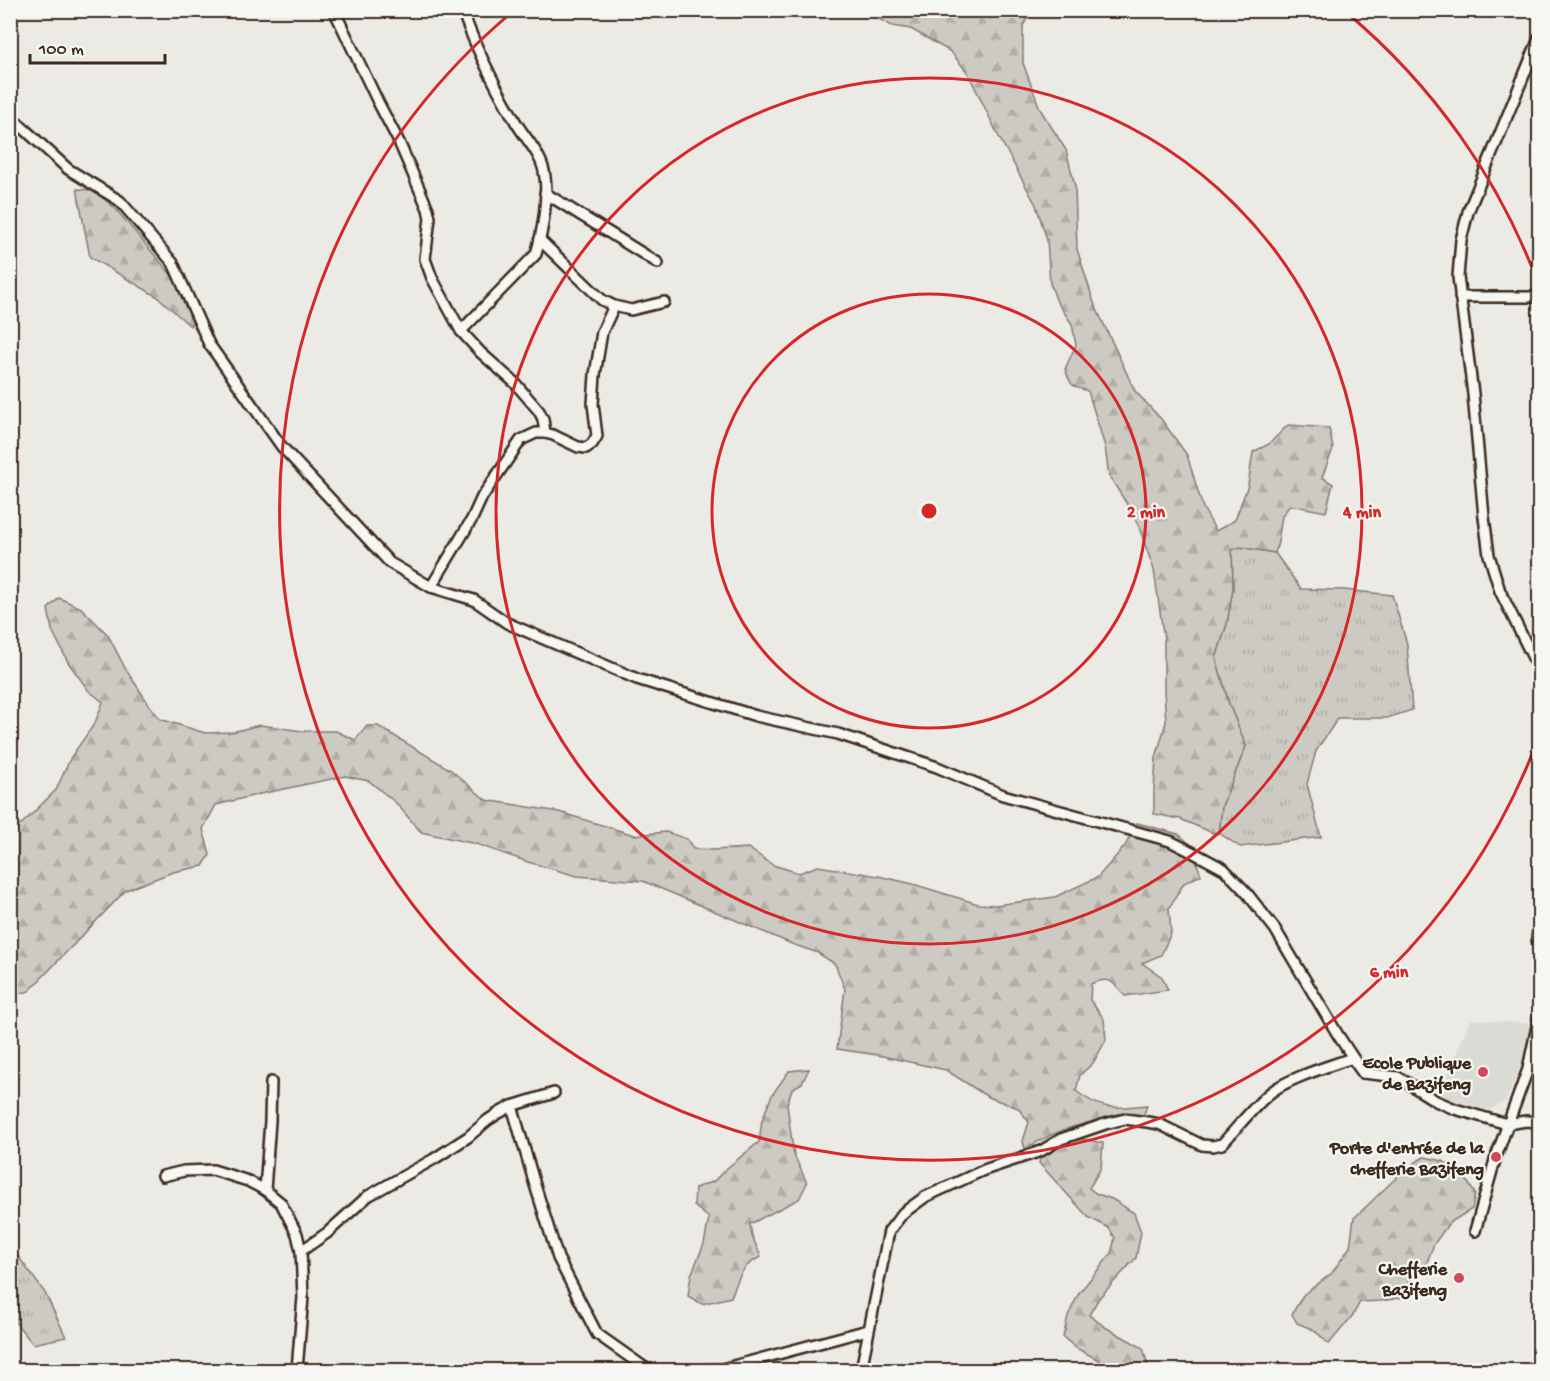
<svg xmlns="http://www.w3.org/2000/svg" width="1550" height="1381" viewBox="0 0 1550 1381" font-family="'Gochi Hand',sans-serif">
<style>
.built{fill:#dcdad4}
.grass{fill:url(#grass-tufts);stroke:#847a71;stroke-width:1.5}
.forest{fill:url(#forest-firs);stroke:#847a71;stroke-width:1.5}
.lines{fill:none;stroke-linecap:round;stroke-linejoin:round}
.minor-casing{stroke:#3b2a1e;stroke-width:14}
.minor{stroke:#f6f6f2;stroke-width:9}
.ring{fill:none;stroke:#d62828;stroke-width:3}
.poi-dot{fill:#d1495b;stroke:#f6f6f2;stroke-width:2}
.labels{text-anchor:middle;stroke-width:4.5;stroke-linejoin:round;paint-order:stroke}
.poi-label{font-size:18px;font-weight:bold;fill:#3b2a1e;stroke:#f6f6f2;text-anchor:end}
.centre{fill:#d62828;stroke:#f6f6f2;stroke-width:3}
.ring-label{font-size:18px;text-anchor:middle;font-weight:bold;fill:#d62828;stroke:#f6f6f2;stroke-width:4.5;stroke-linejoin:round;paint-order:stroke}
</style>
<defs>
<pattern id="grass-tufts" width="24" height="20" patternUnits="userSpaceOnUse" patternTransform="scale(1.5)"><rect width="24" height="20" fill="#cdcac4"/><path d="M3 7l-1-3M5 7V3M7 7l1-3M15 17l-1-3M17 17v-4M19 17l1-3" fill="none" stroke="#b1aea8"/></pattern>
<pattern id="forest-firs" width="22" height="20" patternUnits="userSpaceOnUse" patternTransform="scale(1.5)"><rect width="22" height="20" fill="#cdcac4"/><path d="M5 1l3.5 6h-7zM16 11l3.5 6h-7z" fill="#b1aea8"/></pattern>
</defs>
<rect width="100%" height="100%" fill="#ebeae5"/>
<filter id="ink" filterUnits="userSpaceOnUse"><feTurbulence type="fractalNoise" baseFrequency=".0167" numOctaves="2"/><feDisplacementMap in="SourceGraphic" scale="12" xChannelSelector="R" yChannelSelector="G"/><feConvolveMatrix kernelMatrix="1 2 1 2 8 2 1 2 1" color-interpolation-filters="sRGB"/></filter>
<g filter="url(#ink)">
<!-- built -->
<polygon class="built" points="1470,1019 1531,1024 1522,1063 1506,1101 1489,1110 1439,1097"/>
<!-- grass -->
<g class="grass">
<polygon points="1240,547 1275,553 1301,589 1344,590 1392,595 1407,644 1412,710 1387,718 1338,718 1316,751 1307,784 1321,837 1240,847 1219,833 1222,806 1246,746 1229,704 1216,658 1227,624 1233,588 1232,550"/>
<polygon points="10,1245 45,1293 66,1337 33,1344 11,1317"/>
</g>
<!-- forest -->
<g class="forest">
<path d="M864,11h167l-8,15v37l17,46 26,41 9,36 2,63 17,54 41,88 26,28 26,36 16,53 13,23 19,-11 13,-35 5,-33 16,-8 19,-19 41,3 4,21 -11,28 11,7 -7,28 -36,-7 -8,11 -4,26 -3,11 -35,-6 -8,3 1,38 -6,36 -11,34 13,46 17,42 -24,60 -3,27h-6l-33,-14 -26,-5v-24l2,-32 10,-36 -2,-31v-52l-10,-69 -15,-43 -12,-23 -18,-28 -4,-29 -17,-56c-17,-5 -17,-5 -23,-22l11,-24 -4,-21 -15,-22 -7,-19 -3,-43 -11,-35 -37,-68 -31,-64 -17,-21 -40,-23 -19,-3z"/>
<polygon points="77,189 93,190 115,208 184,290 197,317 190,326 158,297 90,257"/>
<path d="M59,598l22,10 27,27 17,33 25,38 10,13 45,14 27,-1 28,-7 42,6h34l19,9 12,-14h11l73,44 35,30 73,12 75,23 32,-3 21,7 6,10 20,1 35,-2 25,17 26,8 19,-7 60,10 35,8 65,20 18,1 59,-8 43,-20 27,-31 12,-23 41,11 12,10 11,31 -17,8 -15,25 2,25 -10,22 -19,8 20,14 6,13 -43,6c-12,-15 -16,-20 -34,-12l-1,16 14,19 2,21 -13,23 -13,12 -4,16c27,21 39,17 71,14l-3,9 -6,8c-39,-7 -79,6 -113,27l-2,-8 6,-19 -11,-14 -30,-11 -42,-27 -68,-15 -41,-6 8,-60 -10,-25 -17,-11 -26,-9 -149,-63 -66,-5 -49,-14 -52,-18 -55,-12 -25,-29 -27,-22 -24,-5 -85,18 -44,11 -13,24 7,26 -7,11 -30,6 -47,18 -97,101 -18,5 -1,-163 16,-13 30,-30 15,-33 24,-34 8,-21 -15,-12 -20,-28 -16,-32 -4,-21z"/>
<path d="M809,1069l-7,14 -10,6 -5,15 3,24 4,27 13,28 -8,16 -49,25 2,12 9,21c-20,8 -22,21 -30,40l-29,7 -14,-8 3,-21 13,-31 5,-26 -15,-12 1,-18 19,-7 13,-13 32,-26 3,-22 10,-25 17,-24z"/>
<polygon points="1076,1139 1089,1140 1103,1143 1101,1168 1089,1188 1097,1194 1112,1199 1134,1213 1141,1232 1136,1258 1099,1298 1089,1315 1105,1327 1143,1348 1149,1370 1104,1370 1099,1360 1076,1348 1063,1337 1068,1316 1079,1293 1111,1254 1115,1238 1109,1228 1088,1217 1039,1163 1042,1154 1057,1145"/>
<path d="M1424,1157l19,4 23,18 9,15 -3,15 -23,14 -15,21 -7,18 -16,17v17l-30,5 -21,1 -7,13 -24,29 -15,-14 -17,-7 -5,-9 11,-19 29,-22 18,-26 4,-29c23,-20 43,-45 70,-61z"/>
</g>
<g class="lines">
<!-- minor casing -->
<g class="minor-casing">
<g id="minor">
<polyline points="334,10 378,102 399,142 428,209 430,218 425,259 432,278 461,331 480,352 515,383 539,411 543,419 545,433"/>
<polyline points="1540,36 1468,212 1461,240 1458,277 1473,394 1484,517 1489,555 1500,591 1540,672"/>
<polyline points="10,116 68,169 120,201 173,263 209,344 282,447 390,563 431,587 474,600 507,623 637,679 756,716 838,734 937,767 1003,795 1170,841 1196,854 1224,869 1246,892 1275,929 1338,1035 1363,1073"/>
<polyline points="545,193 658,263"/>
<polyline points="540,240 602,300 614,306 631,310 664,302"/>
<polyline points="1460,297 1540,297"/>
<path d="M461,331l75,-77c7,-23 13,-60 8,-83 -4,-19 -21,-35 -30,-52 -20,-35 -38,-70 -52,-109"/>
<polyline points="431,587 472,519 482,497 521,440 536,433 545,433 553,435 578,447 586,448 592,444 597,436 593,404 595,375 602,332 614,306"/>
<polyline points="1540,920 1537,938 1540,957"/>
<polyline points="512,1106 535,1185 558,1258 597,1334 648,1370"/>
<polyline points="1497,1154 1528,1069 1540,1012"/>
<polyline points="163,1176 184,1171 213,1170 248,1181 265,1190 281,1203 297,1234 301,1251 303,1297 297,1370"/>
<polyline points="265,1190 270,1121 271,1082"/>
<polyline points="1475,1231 1495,1160"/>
<polyline points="301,1251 327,1233 368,1196 434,1159 468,1137 488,1120 499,1113 512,1106 554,1093"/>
<polyline points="699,1370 722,1369 868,1330"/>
<path d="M861,1370l28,-139 14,-18 22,-16 59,-27 57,-19 20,-12 44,-15 20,-5 22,3 12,2 43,21 11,1 9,-2c15,-16 32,-38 48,-51 18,-15 60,-27 82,-35l11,15 35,4 38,24 19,8 52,15 19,-3 14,1"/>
</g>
</g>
<!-- minor -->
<use href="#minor" class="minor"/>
</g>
</g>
<!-- distance rings -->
<g class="ring">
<circle cx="929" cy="511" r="217"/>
<circle cx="929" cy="511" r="433"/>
<path d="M1538 739A650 650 0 1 1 511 13M1347 13A650 650 0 0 1 1538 283"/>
</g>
<!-- markers -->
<g class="poi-dot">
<circle cx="1483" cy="1072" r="6"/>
<circle cx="1496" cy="1157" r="6"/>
<circle cx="1459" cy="1278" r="6"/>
</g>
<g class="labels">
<!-- poi labels -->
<g class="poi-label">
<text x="1471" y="1068">Ecole Publique<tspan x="1471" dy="21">de Bazifeng</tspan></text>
<text x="1484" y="1153">Porte d'entrée de la<tspan x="1484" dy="21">chefferie Bazifeng</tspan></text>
<text x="1447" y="1274">Chefferie<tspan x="1447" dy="21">Bazifeng</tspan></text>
</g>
</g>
<circle cx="929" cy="511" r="9" class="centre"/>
<g class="ring-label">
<text x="1146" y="517">2 min</text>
<text x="1362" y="517">4 min</text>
<text x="1389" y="977">6 min</text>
</g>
<!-- margin -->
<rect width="1550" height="1381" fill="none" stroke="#f6f6f2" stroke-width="36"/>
<rect x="18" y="18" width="1514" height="1345" fill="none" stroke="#3b2a1e" stroke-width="2" filter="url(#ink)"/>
<!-- scale -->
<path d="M30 54v9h135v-9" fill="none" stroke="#3b2a1e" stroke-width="3"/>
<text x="39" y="54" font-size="18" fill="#3b2a1e" stroke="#f6f6f2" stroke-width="4.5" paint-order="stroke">100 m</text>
</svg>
